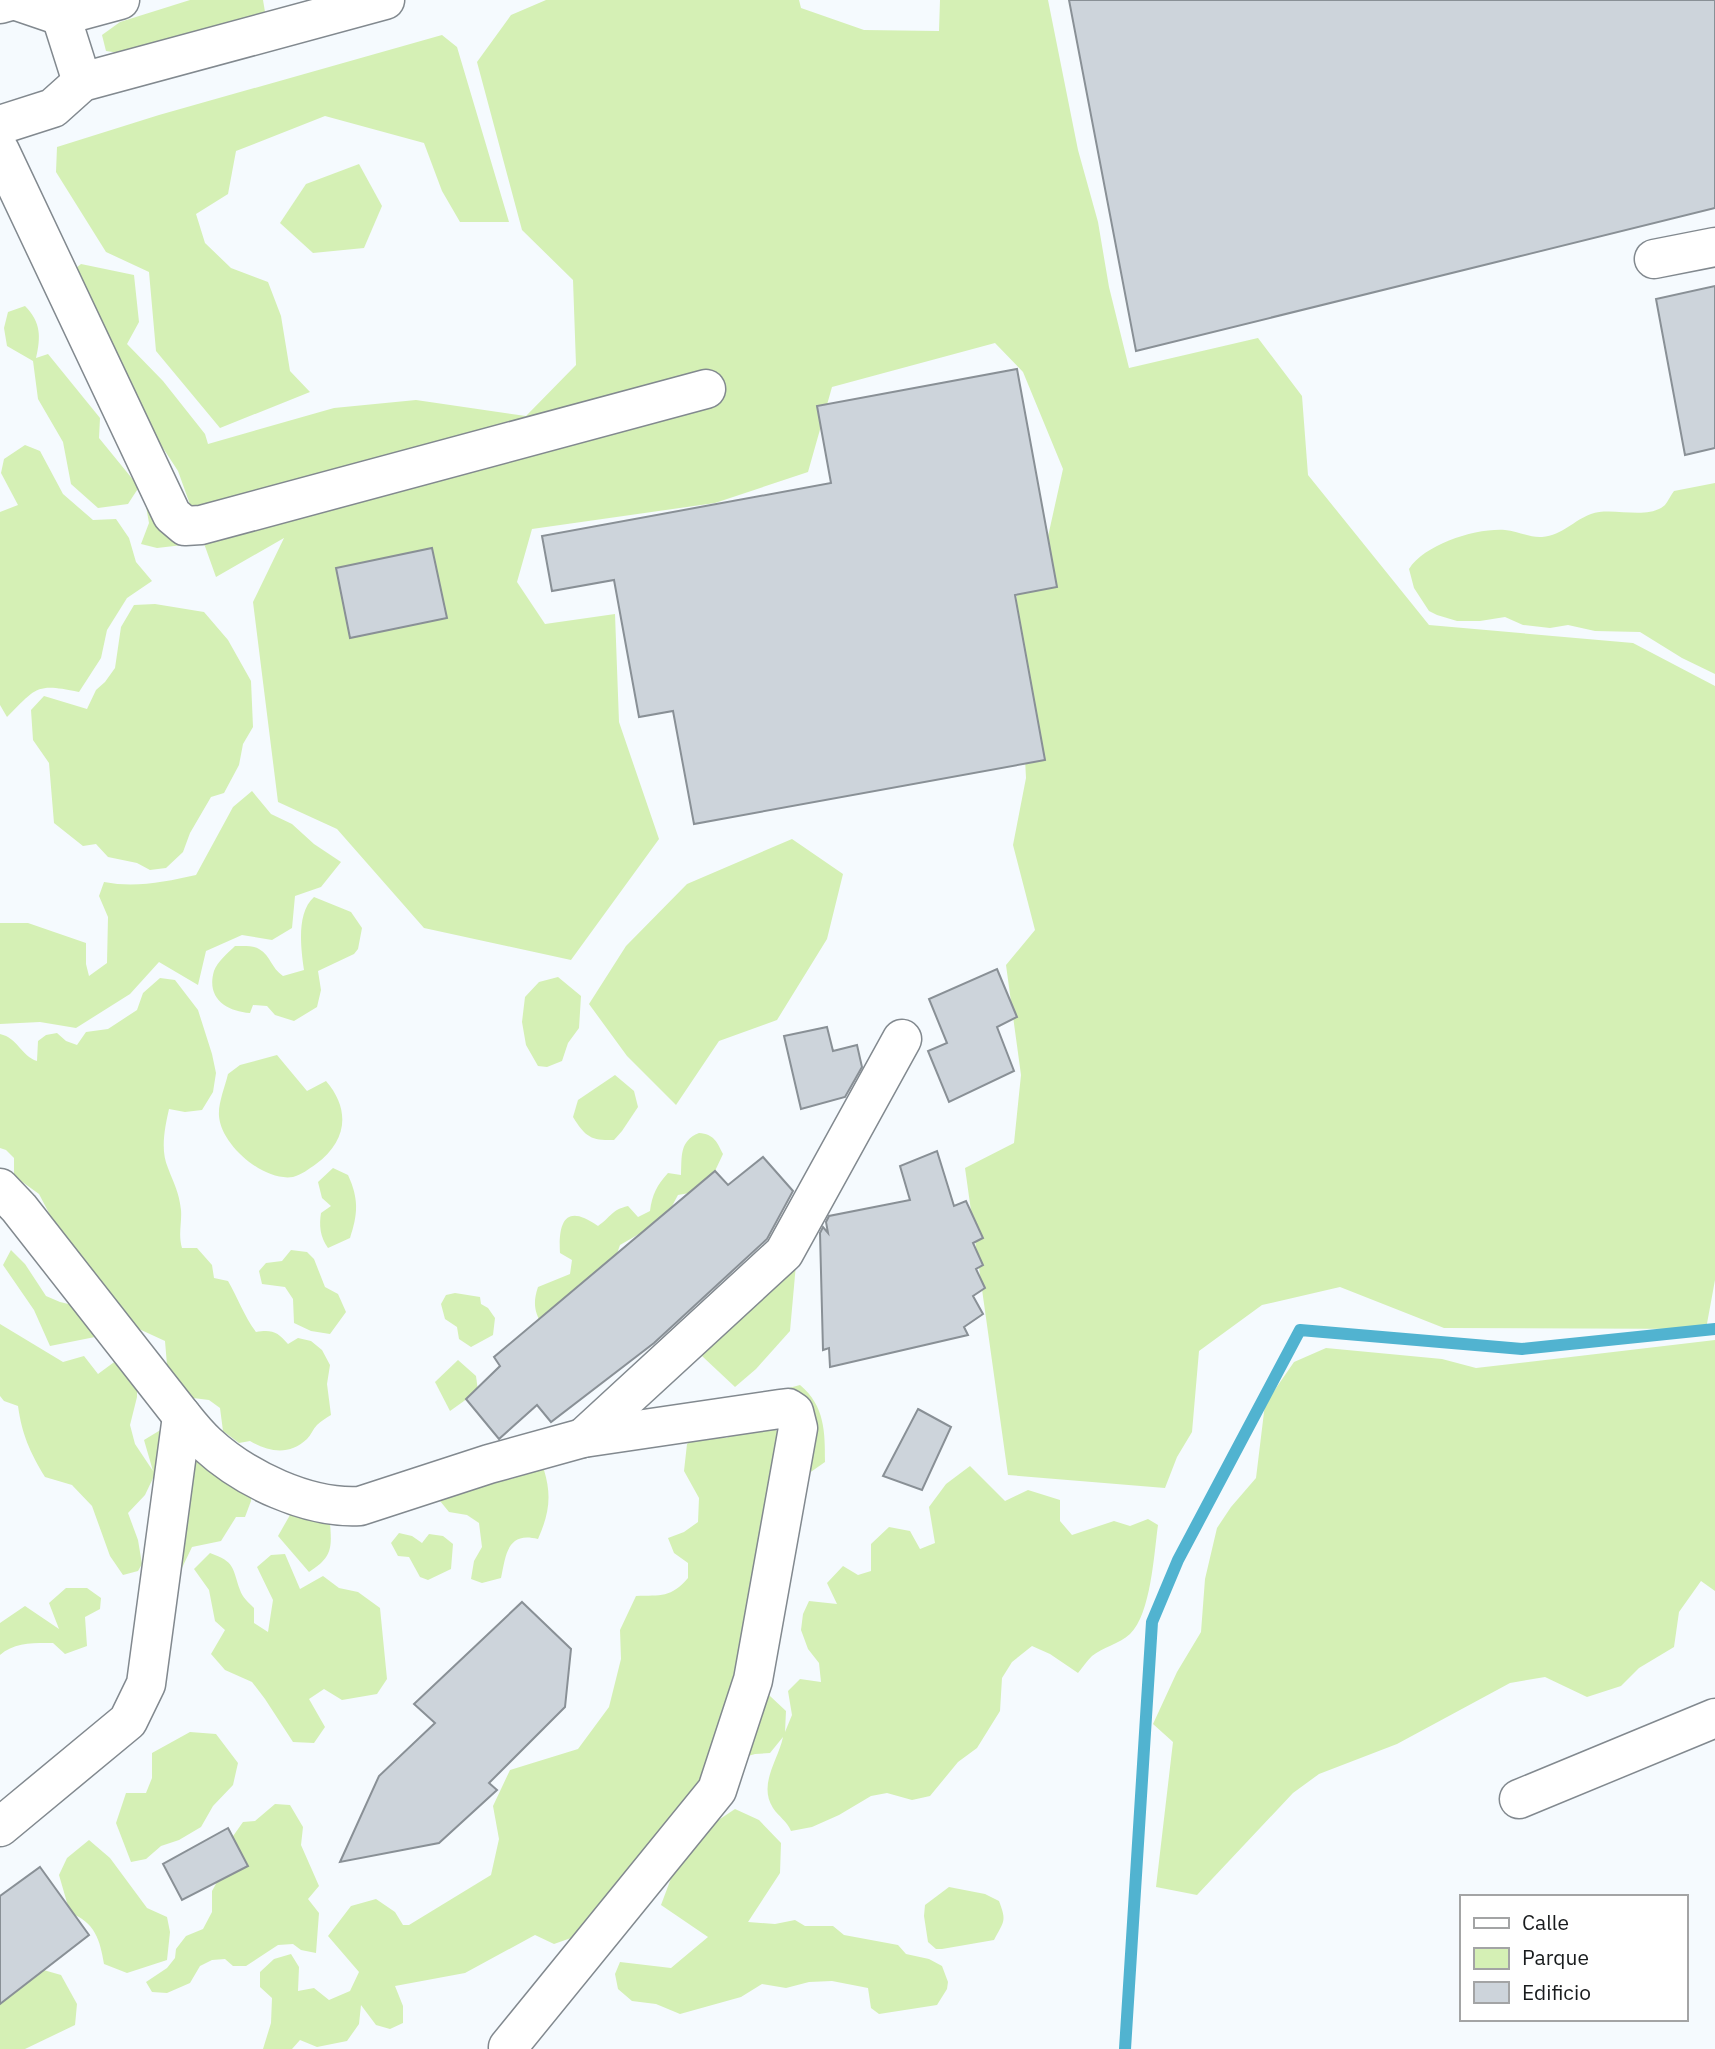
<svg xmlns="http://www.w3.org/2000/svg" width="1715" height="2049" viewBox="0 0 1715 2049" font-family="'IBM Plex Sans',sans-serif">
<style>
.green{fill:#d5f0b5}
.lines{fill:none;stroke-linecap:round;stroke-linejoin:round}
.stream{stroke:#51b3d0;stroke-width:12}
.building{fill:#cdd4db;stroke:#899096;stroke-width:2}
.minor-casing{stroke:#82898f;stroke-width:41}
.minor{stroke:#fff;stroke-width:38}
</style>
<rect width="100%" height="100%" fill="#f5fafe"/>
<!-- green -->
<g class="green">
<polygon points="190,0 263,0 265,12 126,54 106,51 102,35 120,22"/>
<polygon points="546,0 799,0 801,8 864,30 939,31 940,0 1048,0 1078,150 1098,222 1109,287 1129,368 1258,338 1302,396 1308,475 1429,625 1633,643 1715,686 1715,1280 1706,1329 1444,1328 1340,1287 1262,1305 1199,1351 1192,1432 1177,1457 1165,1488 1008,1475 965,1168 1014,1143 1021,1075 1006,965 1035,930 1013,845 1026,778 1014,546 1047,541 1063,469 1023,372 995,343 832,387 808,472 715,503 532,529 517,582 545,624 615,614 619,722 659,839 571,960 424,928 337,829 278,802 253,602 284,538 216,577 178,471 78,318 65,277 81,264 134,275 139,322 127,344 163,381 205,434 208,444 334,408 416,400 526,416 576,365 573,280 522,230 477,62 511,15"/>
<polygon points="442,35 457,47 509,222 460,222 442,191 424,143 325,116 236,151 228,194 196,214 205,243 231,268 268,282 281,316 290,371 310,392 220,428 156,351 149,272 106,252 56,172 57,147 159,115"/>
<polygon points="359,164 382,206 364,248 313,253 280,223 306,184"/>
<path d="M25,306c16,16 16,31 11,52l12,-4 52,64 -1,20 40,49 -11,17 -30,4 -27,-24 -8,-42 -25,-43 -5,-38 -26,-15 -3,-18 4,-16z"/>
<path d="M25,445l15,6 23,43 30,26 23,-1 13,19 7,24 16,19 -25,17 -20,32 -6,28 -22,34c-43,-9 -42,-5 -72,25l-7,-12v-193l18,-7 -17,-32 3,-14z"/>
<path d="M1715,483v191l-33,-16 -42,-26 -45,-1 -27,-6 -18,3 -27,-3 -18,-8 -25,4h-23l-20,-6 -8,-4 -15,-23 -5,-19c16,-25 67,-41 96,-39 13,1 25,8 37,7 21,-2 32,-17 49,-23 21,-8 56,7 74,-9 3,-4 6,-10 9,-14z"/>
<polygon points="172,499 185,526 183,545 157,548 141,544 149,523 146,506"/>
<polygon points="155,604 204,612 228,640 251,681 253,727 243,744 239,765 224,793 211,797 190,833 183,852 166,868 150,870 137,863 108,857 96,844 83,846 54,823 49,763 33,740 31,710 44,696 87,709 96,690 105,682 115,668 121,627 134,605"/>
<path d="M252,791l19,23 21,10 22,20 27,18 -20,25 -26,9 -3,32 -20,12 -30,-5 -36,16 -8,34 -39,-23 -29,32 -54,34 -36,-6 -40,2v-101h28l58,20v21l3,12 18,-13 1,-46 -9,-21 5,-14c31,6 61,0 92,-7l37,-68z"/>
<polygon points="792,839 843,874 827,939 777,1020 719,1041 676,1105 627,1056 589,1004 626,946 687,884"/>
<path d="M314,897l37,15 11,16 -4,21 -4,5 -36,17 3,19 -4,17 -23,14 -19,-6 -8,-9 -14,-1 -3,8c-24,-2 -44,-15 -36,-42 3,-9 14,-18 21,-25 7,0 18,-1 24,3 12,7 12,19 24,27l21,-6c-3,-21 -8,-57 10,-73z"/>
<polygon points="558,977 581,996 579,1028 568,1043 562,1061 547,1067 538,1066 526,1045 522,1022 525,997 539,982"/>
<path d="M160,978l15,2 23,30 14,44 4,19 -3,19 -11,18 -17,2 -16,-3c-4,18 -9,41 -1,59 6,16 11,24 13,42 1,13 -3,24 1,38h15l15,17 2,13 14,3c10,17 16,35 28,51 16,-3 22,0 32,12l10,-6 13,3 11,9 8,15 -3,19 4,31c-5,3 -10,6 -14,10 -4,4 -6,10 -10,14 -18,17 -38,13 -57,2l-11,2 -16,-12 -3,-23 -11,-8 -16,-2 -26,-33 -2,-24 -39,-18 -55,-68 -32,-61 -25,-18v-18l-8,-8 -6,-2v-114c18,4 21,22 37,27l1,-20 8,-6 11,-2 9,8 11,4 9,-13 22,-3 29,-19 6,-17z"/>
<path d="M277,1055l30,36 19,-10c25,29 21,60 -10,83 -7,5 -15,11 -23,13 -29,5 -72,-32 -74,-61 -1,-13 6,-29 9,-42l12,-9z"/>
<path d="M615,1075l19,16 4,16 -16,24 -8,9c-24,1 -29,-4 -41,-23l5,-17z"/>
<path d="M699,1133c15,1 18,9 24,21l-8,17 -20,21 -17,3 -13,24 -45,26 -7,20 -71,60c-8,-14 -9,-23 -4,-38l32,-13 2,-14 -12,-7c-2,-32 6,-50 38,-27 13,-9 13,-16 30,-20l10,11 12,-6c2,-16 7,-26 18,-38l13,2c1,-18 -2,-34 18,-42z"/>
<path d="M333,1168l15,7c11,24 10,39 2,63l-22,10c-8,-11 -9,-23 -7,-35l10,-7 -9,-8 -4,-16z"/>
<polygon points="11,1250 25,1264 46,1296 60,1302 81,1307 95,1337 50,1346 34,1310 3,1265"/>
<polygon points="291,1250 307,1252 314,1259 325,1287 338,1294 346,1312 330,1334 311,1331 294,1323 293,1299 285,1287 262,1284 259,1271 266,1263 282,1261"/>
<polygon points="797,1253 790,1331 756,1369 735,1387 702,1356 722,1317"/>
<polygon points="455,1293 480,1297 481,1304 488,1308 495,1318 493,1335 471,1347 459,1339 457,1327 445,1319 441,1304 446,1295"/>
<path d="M0,1324l63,38 21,-6 14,18 19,-14 20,28v9l-7,28 5,19 18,27 -9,-31 23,-14 87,44 -3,31 -6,16h-9l-15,24 -29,6 -11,23 -11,-6 -15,-90 -10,21 -17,18 10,27 4,24 -4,7 -15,4 -13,-19 -18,-50 -20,-21 -27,-8c-15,-25 -23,-42 -27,-71l-14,-5 -4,-5z"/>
<polygon points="1715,1340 1715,1591 1701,1581 1679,1612 1674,1647 1639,1668 1621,1686 1587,1697 1545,1677 1510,1683 1397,1744 1319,1774 1293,1793 1197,1895 1156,1887 1173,1742 1153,1724 1177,1672 1201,1632 1205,1579 1217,1528 1231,1507 1256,1478 1265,1404 1294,1362 1326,1348 1442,1359 1476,1368"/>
<polygon points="458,1360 476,1376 478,1391 450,1411 435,1382"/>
<path d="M800,1385c25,21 25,47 25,77l-20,14 -2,33 -9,18 -41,153 33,31 -1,21 7,-17 -4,-24 12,-12 21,3 -2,-19 -11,-14 -7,-19 2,-16 6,-13 28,3 -10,-21 16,-17 15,9 13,-4v-27l18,-17 21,4 10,18 15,-6 -6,-36 17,-23 24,-18 35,35 23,-11 32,10v21l12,14 42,-14 16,5 18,-7 10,6c-4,28 -7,89 -28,109 -11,10 -27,13 -38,22 -5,5 -10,12 -14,17l-28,-19 -18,-8 -20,16 -10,16 -2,33 -23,37 -19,14 -28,34 -18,4 -25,-7 -16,3 -32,19 -27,12 -21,4c-4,-10 -12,-14 -18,-23 -15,-24 5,-47 10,-71l-13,16 -15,1 -37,11 -133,168 -31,11 -19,-9 -70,38 -70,13 8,20v17l-13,6 -14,-4 -15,-20 -2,19 -12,17 -30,6 -17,-7 -8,9h-29l8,-26 1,-25 -12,-11v-15l14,-13 17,-5 8,13 -1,24 16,-3 15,12 21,-9 9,-19 -31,-36 23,-30 25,-7 19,13 8,13h6l82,-50 8,-36 -6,-33 17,-36 68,-21 31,-42 12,-48 -1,-29 16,-34c25,-1 35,2 52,-18v-15l-14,-10 -6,-15 16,-6 14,-10 1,-24 -15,-27 3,-27 16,-12 24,6c3,-3 7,-10 11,-13 17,-9 36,1 46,13l-6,-47z"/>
<path d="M544,1470c8,26 5,44 -6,69 -31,-8 -32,16 -37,39l-19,5 -11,-4 3,-18 8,-14 -3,-24 -12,-8 -18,-3 -22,-27 72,-7 13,1 9,-8z"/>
<path d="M312,1508l18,15c2,26 2,34 -21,49l-31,-36 12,-21z"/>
<polygon points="399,1533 412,1536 422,1543 429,1534 443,1536 453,1544 451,1569 428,1580 420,1577 409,1557 398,1556 391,1543"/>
<path d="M210,1553c25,9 22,14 30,37 2,7 9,13 14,18v15l14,9 5,-32 -16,-33 14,-12 14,-1 15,35 23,-13 16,12 19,4 22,16 7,71 -10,15 -35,6 -18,-11 -15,10 16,28 -11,16 -21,-1 -28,-43 -13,-17 -27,-12 -14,-16 14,-24 -10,-9 -6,-31 -15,-21z"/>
<path d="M66,1588h21l14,10 -1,11 -15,8 2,29 -22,8 -12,-11c-18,0 -39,-1 -53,12v-32l25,-17 34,23 -10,-26z"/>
<polygon points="190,1732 216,1734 238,1763 233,1785 213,1806 201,1827 179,1840 161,1846 146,1859 131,1862 116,1823 126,1793 146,1793 152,1778 152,1753"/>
<polygon points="275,1804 290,1805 303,1827 301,1845 319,1886 308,1899 319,1913 316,1953 301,1950 293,1944 278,1945 246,1966 233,1966 225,1959 212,1960 200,1966 190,1983 167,1993 152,1992 146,1982 167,1968 175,1958 176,1949 186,1936 203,1929 212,1912 212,1891 228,1862 231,1839 243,1822 255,1821"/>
<polygon points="735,1809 759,1820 781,1843 780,1873 748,1922 775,1924 795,1920 805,1926 833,1926 844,1935 898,1945 906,1954 929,1959 942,1966 948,1982 947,1989 937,2005 879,2014 871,2008 868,1988 832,1981 809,1982 786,1988 762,1984 741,1997 680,2014 656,2004 632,2001 618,1989 615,1974 620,1962 671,1968 708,1937 661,1905 673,1873 705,1829"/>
<path d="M89,1840l21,18 37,50 20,9 3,15 -3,28 -40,13 -23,-9c-4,-24 -9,-42 -34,-51l-11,-38 8,-17z"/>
<path d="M949,1887l36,7 14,7c8,21 5,20 -5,39l-52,9h-6l-8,-7 -4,-26 1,-11z"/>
<polygon points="40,1969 61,1975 77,2004 75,2025 25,2049 0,2049 0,1993"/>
</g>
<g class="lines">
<!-- stream -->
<polyline class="stream" points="1125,2049 1152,1622 1178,1560 1300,1330 1522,1349 1715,1329"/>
</g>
<!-- building -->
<g class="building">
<polygon points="1069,0 1715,0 1715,208 1136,351"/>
<polygon points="1715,286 1715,448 1685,455 1656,299"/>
<polygon points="1017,369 1057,587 1015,595 1045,760 694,824 673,711 639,717 614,580 552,591 542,536 831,483 817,406"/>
<polygon points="432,548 447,618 350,638 336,568"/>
<polygon points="997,969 1017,1017 997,1027 1014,1071 949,1102 928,1051 947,1043 929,999"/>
<polygon points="827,1027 833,1051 857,1045 862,1067 845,1097 801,1109 784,1036"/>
<polygon points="937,1151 954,1206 966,1201 983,1238 973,1243 983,1265 976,1269 985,1288 973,1296 983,1314 964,1327 968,1335 830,1367 829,1348 823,1350 820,1233 823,1227 828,1233 826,1222 829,1216 910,1200 900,1166"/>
<polygon points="763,1157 793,1191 767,1239 654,1343 551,1422 537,1405 499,1439 466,1399 500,1366 494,1357 715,1171 728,1185"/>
<polygon points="918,1409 951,1427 922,1490 883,1476"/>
<polygon points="522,1602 571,1649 565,1707 489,1783 497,1790 439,1843 340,1862 379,1776 435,1723 414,1704"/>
<polygon points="228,1828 248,1866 182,1900 163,1864"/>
<polygon points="40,1867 89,1935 0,2004 0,1896"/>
</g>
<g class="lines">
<!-- minor casing -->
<g class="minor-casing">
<g id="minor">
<polyline points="0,4 14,0 61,16 120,0"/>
<polyline points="61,16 82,82"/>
<polyline points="0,125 53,108 82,82 385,0"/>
<polyline points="0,151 172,515 185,526 201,525 706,389"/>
<polyline points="1654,259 1715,247"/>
<path d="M0,1188l19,20 163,208c8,10 16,20 25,28 38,35 101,65 153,62l129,-42 94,-26 197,-29 8,-1 6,4 4,16 -45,252 -36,110 -209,257"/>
<polyline points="583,1438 784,1253 902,1039"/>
<polyline points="1519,1799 1715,1718"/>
<polyline points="0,1827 128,1721 146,1684 182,1416"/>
</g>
</g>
<!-- minor -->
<use href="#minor" class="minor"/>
</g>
<!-- legend -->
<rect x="1460" y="1895" width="228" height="126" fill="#ffffff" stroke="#a3a4a5" stroke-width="2"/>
<rect x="1474" y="1918" width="35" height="10" fill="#ffffff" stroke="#a3a4a5" stroke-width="2"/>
<text x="1522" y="1930" font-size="21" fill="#191c1e">Calle</text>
<rect x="1474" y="1948" width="35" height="21" fill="#d5f0b5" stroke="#a3a4a5" stroke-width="2"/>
<text x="1522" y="1965" font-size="21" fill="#191c1e">Parque</text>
<rect x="1474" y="1982" width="35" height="21" fill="#cdd4db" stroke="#a3a4a5" stroke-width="2"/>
<text x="1522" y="2000" font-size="21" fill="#191c1e">Edificio</text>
</svg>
